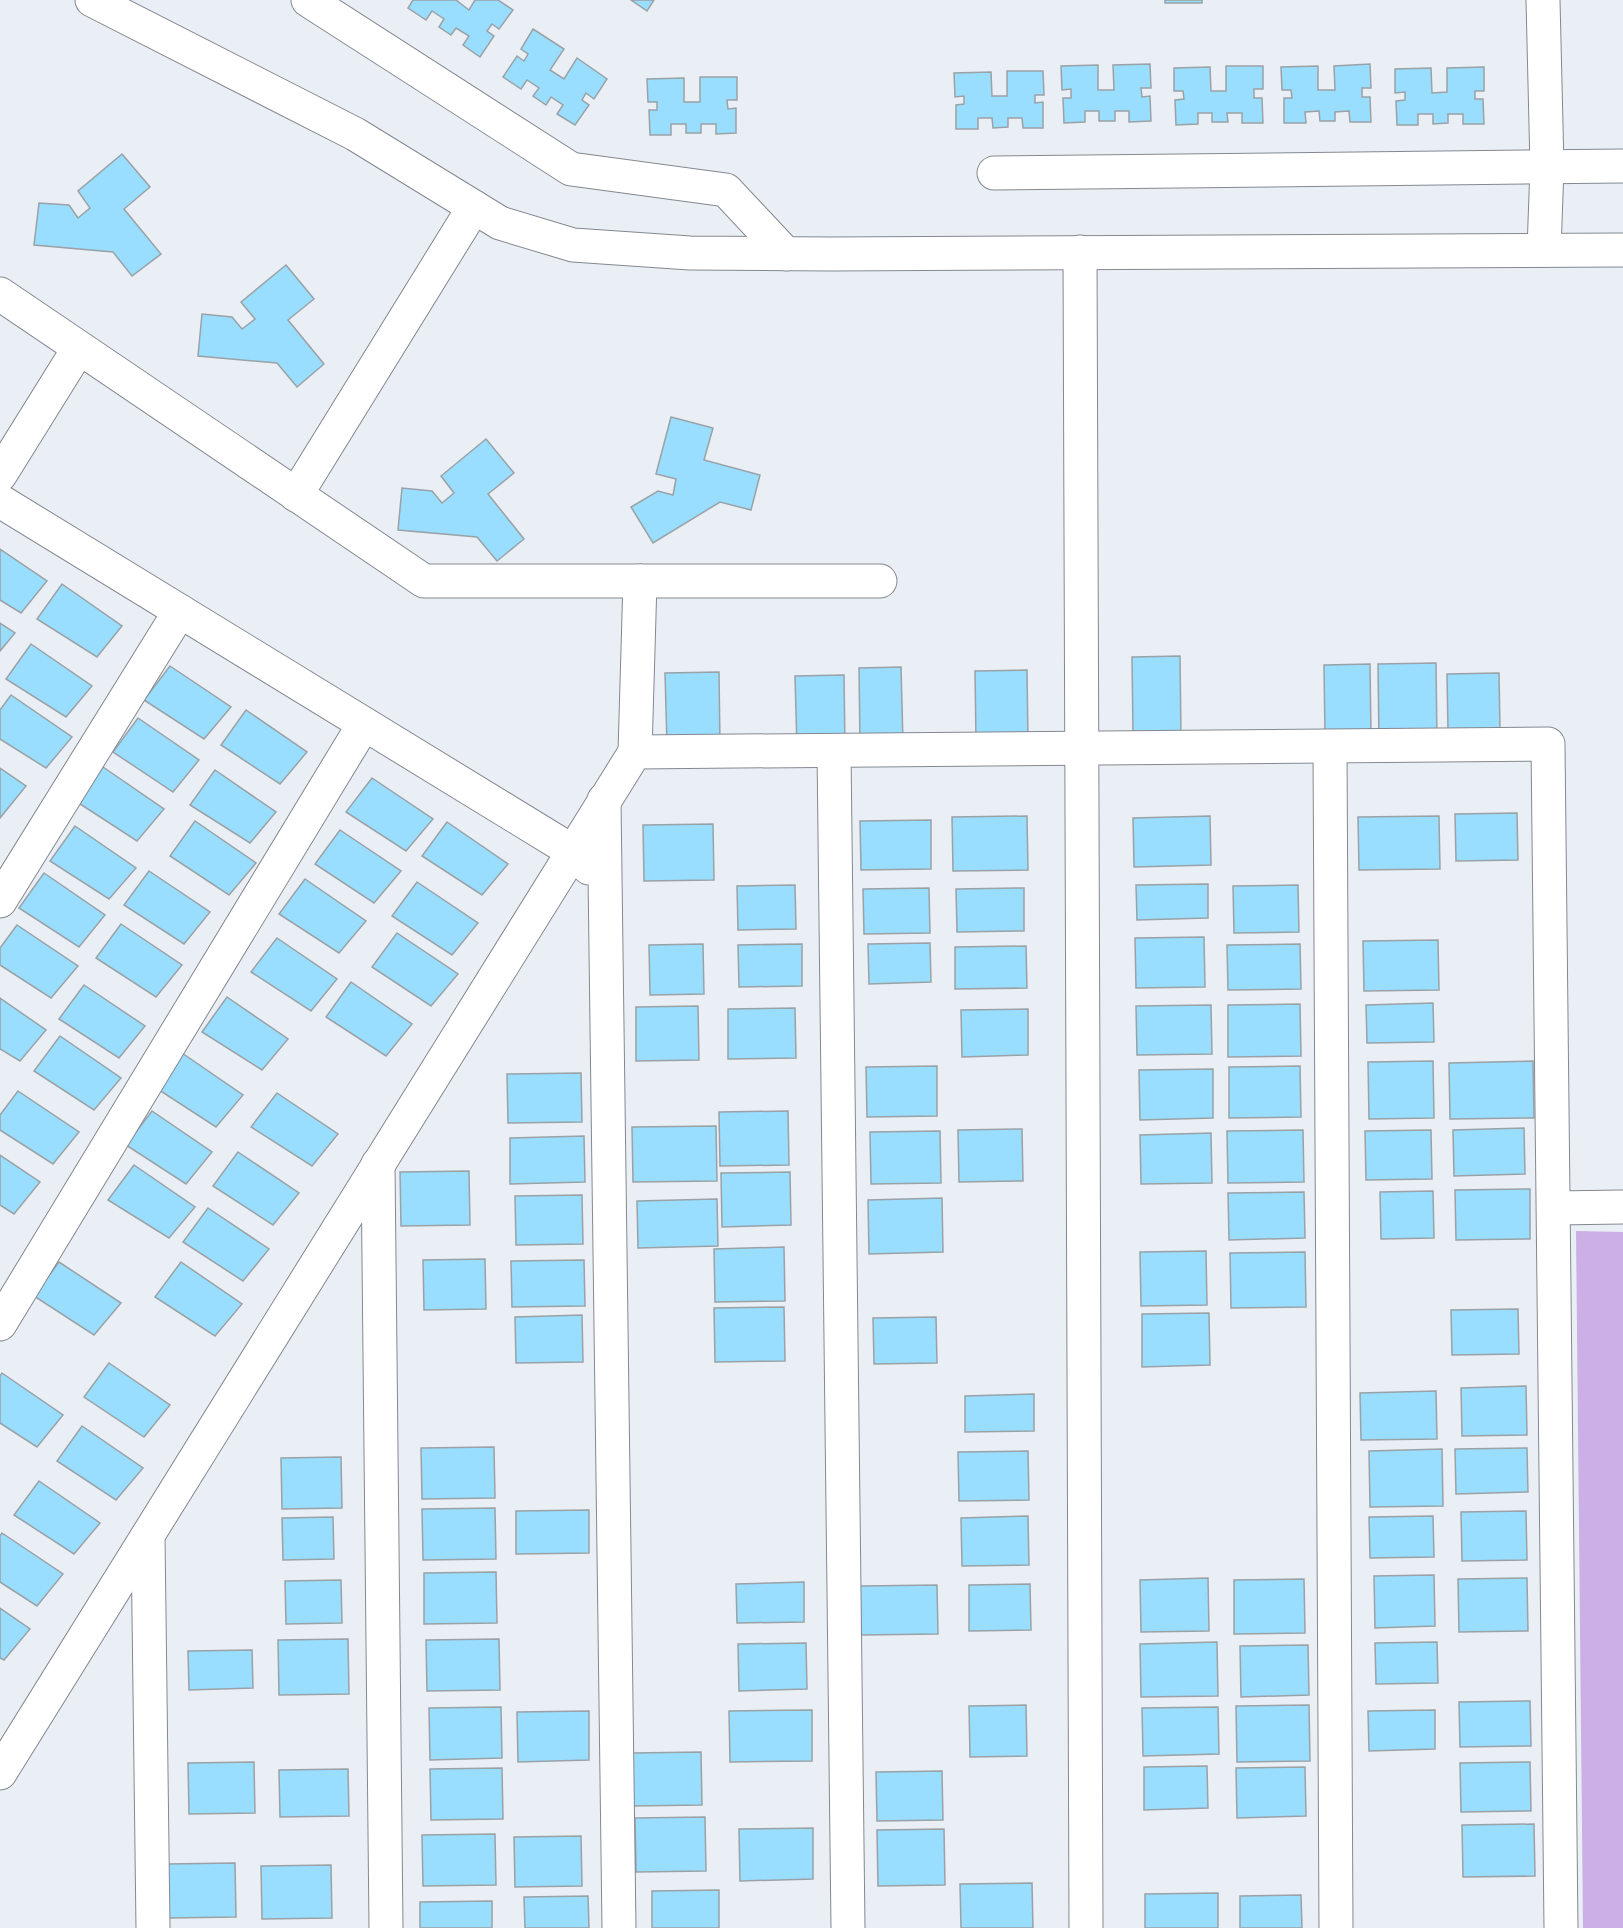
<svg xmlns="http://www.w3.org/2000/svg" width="1623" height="1928" viewBox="0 0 1623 1928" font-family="'Crimson Pro',serif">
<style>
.green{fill:#cbafe5}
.building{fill:#9df;stroke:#9aa2a6;stroke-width:1.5}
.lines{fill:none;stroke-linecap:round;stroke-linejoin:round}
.minor-casing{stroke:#84888f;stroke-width:35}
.minor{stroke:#fff;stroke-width:33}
</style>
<rect width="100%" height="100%" fill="#eaeff6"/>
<!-- green -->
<polygon class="green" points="1576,1231 1623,1232 1623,1928 1583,1928"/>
<!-- building -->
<g class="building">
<polygon points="413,0 456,0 469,10 475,0 498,0 513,10 499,29 492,24 487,31 494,36 480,57 463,45 469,36 456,28 451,35 439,27 444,19 432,11 426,20 408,8"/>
<polygon points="631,0 654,0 647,11"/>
<rect x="1165" y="0" width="37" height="3"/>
<polygon points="533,29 564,49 550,70 564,79 577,58 607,79 594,99 586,93 582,100 589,105 575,125 557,114 563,105 551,97 546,105 533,96 539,88 527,80 521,89 503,77 517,56 524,61 528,54 521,49"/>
<polygon points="1150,64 1151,88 1141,88 1142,97 1150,96 1151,121 1129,122 1129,111 1115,111 1115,121 1099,121 1099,111 1085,111 1085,122 1064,123 1063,98 1071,98 1071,89 1062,90 1061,66 1098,65 1098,90 1114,90 1113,65"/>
<polygon points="1370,64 1371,88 1362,88 1362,97 1370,97 1371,122 1350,122 1349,111 1335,112 1335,121 1320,121 1319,111 1305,112 1306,123 1284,123 1284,98 1292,98 1291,90 1282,90 1281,67 1318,66 1318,90 1335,90 1334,66"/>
<polygon points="1226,66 1263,66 1263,89 1254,89 1254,98 1262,98 1263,123 1242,123 1242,113 1227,113 1228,122 1212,122 1212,113 1198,113 1198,124 1176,125 1175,100 1184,99 1183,91 1174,91 1174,68 1210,67 1211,91 1226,91"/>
<polygon points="1484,67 1484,91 1475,91 1475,99 1483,99 1484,124 1463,124 1463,114 1448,114 1448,123 1433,124 1433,114 1418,114 1418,125 1397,125 1396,101 1405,100 1405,92 1395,93 1395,69 1431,68 1432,93 1447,92 1447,68"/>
<polygon points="1007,71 1043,71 1044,95 1035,95 1035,103 1043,102 1043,128 1023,128 1022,118 1008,118 1008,127 993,128 992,118 978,118 978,129 956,129 956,105 964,104 964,96 955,97 954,73 991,72 992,96 1007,96"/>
<polygon points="700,77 737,77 737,100 727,100 728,109 736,108 736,133 716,134 716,124 701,124 701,133 686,133 686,124 671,124 671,135 650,135 649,110 657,110 657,102 648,102 647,79 684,78 684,102 700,102"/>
<polygon points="122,154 150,187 124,209 161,254 132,276 113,252 34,245 39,203 69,205 78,218 90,208 78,191"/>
<polygon points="286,265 314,299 288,320 324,364 297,387 277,363 198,356 202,314 232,317 242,329 255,319 241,302"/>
<polygon points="671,417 713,428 704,460 760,475 751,510 720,502 653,543 631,507 658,491 673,495 676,479 656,474"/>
<polygon points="486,439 514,473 488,494 524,539 497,561 477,537 398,530 402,488 432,491 442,503 454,493 441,476"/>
<polygon points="0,549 47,581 21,613 0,600"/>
<polygon points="62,584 122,626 97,657 37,619"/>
<polygon points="0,623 15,633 0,651"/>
<polygon points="31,644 92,686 66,717 6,679"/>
<polygon points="1180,656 1181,736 1133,737 1132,657"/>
<polygon points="1436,663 1437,743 1379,744 1378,664"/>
<polygon points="1370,664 1371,735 1325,736 1324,665"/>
<polygon points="170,666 231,707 204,739 144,700"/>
<polygon points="901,667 903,743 860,744 859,668"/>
<polygon points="1027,670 1028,740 976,741 975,671"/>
<polygon points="719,672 720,744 667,745 665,673"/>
<polygon points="1499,673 1500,730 1448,731 1447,674"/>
<polygon points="844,675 845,747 797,748 795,676"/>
<polygon points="11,695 72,737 46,768 0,739 0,710"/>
<polygon points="246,710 307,752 280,784 221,745"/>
<polygon points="138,718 199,760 173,792 113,752"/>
<polygon points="103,767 164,809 137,841 77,802"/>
<polygon points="0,768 26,786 0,818"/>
<polygon points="215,770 276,812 250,843 190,805"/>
<polygon points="372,778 433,819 406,851 346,812"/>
<polygon points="1517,813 1518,860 1456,861 1455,814"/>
<polygon points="1027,816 1028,870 953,871 952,817"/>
<polygon points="1210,816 1211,865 1134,867 1133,818"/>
<polygon points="1439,816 1440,869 1359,870 1358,817"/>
<polygon points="931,820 931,869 861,870 860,821"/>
<polygon points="195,821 256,863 229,895 170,856"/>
<polygon points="447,822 508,864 482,895 422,856"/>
<polygon points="713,824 714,880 644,881 643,825"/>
<polygon points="75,826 136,868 109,899 50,861"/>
<polygon points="340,830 401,871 374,903 315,864"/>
<polygon points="149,871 210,912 184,944 124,905"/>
<polygon points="44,873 105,915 79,947 19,908"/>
<polygon points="305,879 366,921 339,953 279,914"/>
<polygon points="417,882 478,923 452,955 392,916"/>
<polygon points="1208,884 1208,918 1137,920 1136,885"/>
<polygon points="795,885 796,929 738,930 737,886"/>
<polygon points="1298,885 1299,932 1234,933 1233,886"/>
<polygon points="929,888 930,933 864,934 863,889"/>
<polygon points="1024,888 1024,931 957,932 956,889"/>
<polygon points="121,924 182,965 156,997 96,958"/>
<polygon points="17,925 78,966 51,998 0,965 0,948"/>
<polygon points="397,933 458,974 431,1006 372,967"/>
<polygon points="1204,937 1205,987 1136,988 1135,938"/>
<polygon points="277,938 337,979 311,1011 251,972"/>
<polygon points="1438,940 1439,990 1364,991 1363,941"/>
<polygon points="930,943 931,982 869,984 868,944"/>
<polygon points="703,944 704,994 650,995 649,945"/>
<polygon points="802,944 802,986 739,987 738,945"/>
<polygon points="1300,944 1301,989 1228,990 1227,945"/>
<polygon points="1026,946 1027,988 955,989 955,947"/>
<polygon points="351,982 412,1024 386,1056 326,1017"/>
<polygon points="84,985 145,1026 119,1058 59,1019"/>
<polygon points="227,997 288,1039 262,1070 202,1032"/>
<polygon points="0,998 46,1030 20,1061 0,1049"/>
<polygon points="1433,1003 1434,1042 1367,1043 1366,1005"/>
<polygon points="1300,1004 1301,1056 1228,1057 1228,1005"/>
<polygon points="1211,1005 1212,1054 1137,1055 1136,1006"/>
<polygon points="698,1006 699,1060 636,1061 636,1007"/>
<polygon points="795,1008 796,1058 728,1059 728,1009"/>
<polygon points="1028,1009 1028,1055 962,1057 961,1010"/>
<polygon points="60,1036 121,1078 94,1110 34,1071"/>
<polygon points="182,1053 243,1095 216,1127 156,1088"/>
<polygon points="1433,1061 1434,1118 1369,1119 1368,1062"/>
<polygon points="1533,1061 1534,1118 1450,1119 1449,1063"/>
<polygon points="937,1066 937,1116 867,1117 866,1067"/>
<polygon points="1300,1066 1301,1117 1229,1118 1229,1067"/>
<polygon points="1213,1069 1213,1118 1140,1120 1139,1070"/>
<polygon points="581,1073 582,1122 508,1123 507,1074"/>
<polygon points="18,1091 79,1132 53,1164 0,1130 0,1115"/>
<polygon points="277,1093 338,1134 312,1166 251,1127"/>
<polygon points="152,1111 212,1152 186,1184 126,1145"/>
<polygon points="788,1111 789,1165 720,1166 719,1112"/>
<polygon points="716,1126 717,1181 633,1182 632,1127"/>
<polygon points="1524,1128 1525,1174 1454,1176 1453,1130"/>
<polygon points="1022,1129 1023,1181 959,1182 958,1130"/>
<polygon points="1303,1130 1304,1182 1228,1183 1227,1131"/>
<polygon points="1431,1130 1432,1179 1366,1180 1365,1131"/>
<polygon points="940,1131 941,1183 871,1184 870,1132"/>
<polygon points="1211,1133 1212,1183 1141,1184 1140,1135"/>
<polygon points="584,1136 585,1182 510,1184 510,1138"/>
<polygon points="238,1152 299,1193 273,1225 213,1186"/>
<polygon points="0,1155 40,1182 14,1214 0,1205"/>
<polygon points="134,1165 195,1207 169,1238 108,1200"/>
<polygon points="469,1171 470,1225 401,1226 400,1172"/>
<polygon points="790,1172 791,1225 722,1227 721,1173"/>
<polygon points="1530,1189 1530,1239 1456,1240 1455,1190"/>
<polygon points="1433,1191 1434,1238 1381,1239 1380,1192"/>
<polygon points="1304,1192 1305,1238 1229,1240 1228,1193"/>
<polygon points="582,1195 583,1244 516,1245 515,1196"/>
<polygon points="942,1198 943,1252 869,1254 868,1200"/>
<polygon points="717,1199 718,1246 638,1248 637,1201"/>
<polygon points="208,1208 269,1249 243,1281 183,1242"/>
<polygon points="784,1247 785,1301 715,1302 714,1249"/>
<polygon points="1206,1251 1207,1305 1141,1306 1140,1252"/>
<polygon points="1305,1252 1306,1307 1231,1308 1230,1253"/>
<polygon points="485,1259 486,1309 424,1310 423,1260"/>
<polygon points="584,1260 585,1306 512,1307 511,1261"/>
<polygon points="59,1262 121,1303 94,1335 34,1296"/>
<polygon points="181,1262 242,1304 215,1336 155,1297"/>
<polygon points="784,1307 785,1361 715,1362 714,1308"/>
<polygon points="1518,1309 1519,1354 1452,1355 1451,1310"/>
<polygon points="1209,1313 1210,1365 1142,1367 1142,1314"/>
<polygon points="582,1315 583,1362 516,1363 515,1317"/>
<polygon points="936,1317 937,1363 874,1364 873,1318"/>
<polygon points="109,1363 170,1405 144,1437 84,1397"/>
<polygon points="2,1373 63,1415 37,1447 0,1423 0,1376"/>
<polygon points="1526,1386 1527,1435 1462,1436 1461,1388"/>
<polygon points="1436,1391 1437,1439 1361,1440 1360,1393"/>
<polygon points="1034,1394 1034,1431 965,1432 965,1396"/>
<polygon points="82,1426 143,1468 116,1500 57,1461"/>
<polygon points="494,1447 495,1498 422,1499 421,1448"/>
<polygon points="1527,1448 1528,1492 1456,1494 1455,1449"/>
<polygon points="1442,1449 1443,1506 1370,1507 1369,1451"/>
<polygon points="1028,1451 1029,1500 959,1501 958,1452"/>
<polygon points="341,1457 342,1508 282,1509 281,1458"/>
<polygon points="39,1481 100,1523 74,1554 14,1515"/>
<polygon points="495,1508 496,1559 423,1560 422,1509"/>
<polygon points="589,1510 589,1553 516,1554 516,1511"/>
<polygon points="1526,1511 1527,1560 1462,1561 1461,1512"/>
<polygon points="1028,1516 1029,1565 962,1566 961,1518"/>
<polygon points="1433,1516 1434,1557 1370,1558 1369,1517"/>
<polygon points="333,1517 334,1559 283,1560 282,1518"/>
<polygon points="2,1533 63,1574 37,1606 0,1582 0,1536"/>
<polygon points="496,1572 497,1623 424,1624 424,1573"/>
<polygon points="1434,1575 1435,1626 1375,1628 1374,1576"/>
<polygon points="1208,1578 1209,1631 1141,1632 1140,1580"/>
<polygon points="1527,1578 1528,1631 1459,1632 1458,1579"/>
<polygon points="1304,1579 1305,1633 1234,1634 1234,1580"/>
<polygon points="341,1580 342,1623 286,1624 285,1581"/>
<polygon points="804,1582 804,1622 737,1623 736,1584"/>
<polygon points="1030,1584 1031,1630 969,1631 969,1585"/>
<polygon points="937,1585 938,1634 861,1635 860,1586"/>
<polygon points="0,1608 30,1629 4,1660 0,1658"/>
<polygon points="348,1639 349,1694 279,1695 278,1640"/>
<polygon points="499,1639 500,1690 427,1691 426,1640"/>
<polygon points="1217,1642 1218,1696 1141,1697 1140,1644"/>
<polygon points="1437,1642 1438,1683 1376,1684 1375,1643"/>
<polygon points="806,1643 807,1689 739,1691 738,1644"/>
<polygon points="1308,1645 1309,1695 1241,1697 1240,1646"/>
<polygon points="252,1650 253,1688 189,1690 188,1651"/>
<polygon points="1530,1701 1531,1746 1460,1747 1459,1702"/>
<polygon points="1026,1705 1027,1756 970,1757 969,1706"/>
<polygon points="1309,1705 1310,1761 1237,1762 1236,1706"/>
<polygon points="501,1707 502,1758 430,1760 429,1708"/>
<polygon points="1218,1707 1219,1754 1143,1756 1142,1708"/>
<polygon points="812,1710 812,1761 730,1762 729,1711"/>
<polygon points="1435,1710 1435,1749 1369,1751 1368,1711"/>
<polygon points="589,1711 589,1760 518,1762 517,1712"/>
<polygon points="701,1752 702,1805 633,1806 632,1753"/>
<polygon points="254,1762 255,1813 189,1814 188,1763"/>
<polygon points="1530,1762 1531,1811 1461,1812 1460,1763"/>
<polygon points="1207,1766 1208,1808 1144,1810 1144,1767"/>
<polygon points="1305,1767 1306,1816 1237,1818 1236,1768"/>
<polygon points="502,1768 503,1819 431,1820 430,1769"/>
<polygon points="348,1769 349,1816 280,1817 279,1770"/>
<polygon points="942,1771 943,1820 877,1821 876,1772"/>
<polygon points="705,1817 706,1871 636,1872 635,1818"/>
<polygon points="1534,1824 1535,1876 1463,1877 1462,1825"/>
<polygon points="813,1828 813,1879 740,1881 739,1829"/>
<polygon points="944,1829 945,1885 878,1886 877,1830"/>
<polygon points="495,1834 496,1885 423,1886 422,1835"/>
<polygon points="581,1836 582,1886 515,1887 514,1837"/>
<polygon points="235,1863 236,1917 167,1918 166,1864"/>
<polygon points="331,1865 332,1918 262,1919 261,1866"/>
<polygon points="1032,1883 1033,1928 961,1928 960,1884"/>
<polygon points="719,1890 719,1928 652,1928 652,1891"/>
<polygon points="1218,1893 1218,1928 1145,1928 1145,1894"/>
<polygon points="1301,1895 1302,1928 1240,1928 1240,1896"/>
<polygon points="588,1896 589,1928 525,1928 524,1897"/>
<polygon points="492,1901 492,1928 420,1928 420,1902"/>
</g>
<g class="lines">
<!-- minor casing -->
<g class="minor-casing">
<g id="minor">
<polyline points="92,0 355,134 500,223 573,245 690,253 831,254 1623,250"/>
<polyline points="308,0 571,169 726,190 786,254"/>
<polyline points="1543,0 1547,167 1544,250"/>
<polyline points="994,173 1623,166"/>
<polyline points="1080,252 1086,1928"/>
<polyline points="0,294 424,581 880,581"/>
<polyline points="0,475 79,348"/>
<polyline points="296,495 474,207"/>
<polyline points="0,501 572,851 589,868"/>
<polyline points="1330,747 1336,1928"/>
<polyline points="834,751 848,1928"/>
<polyline points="635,752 640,581"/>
<polyline points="604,800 619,1928"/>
<polyline points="0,901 180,611"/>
<polyline points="378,1164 386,1928"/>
<polyline points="1554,1208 1623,1207"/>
<polyline points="0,1324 364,724"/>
<polyline points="148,1536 153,1928"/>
<polyline points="0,1773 635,752 1548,744 1561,1928"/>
</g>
</g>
<!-- minor -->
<use href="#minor" class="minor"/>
</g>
</svg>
